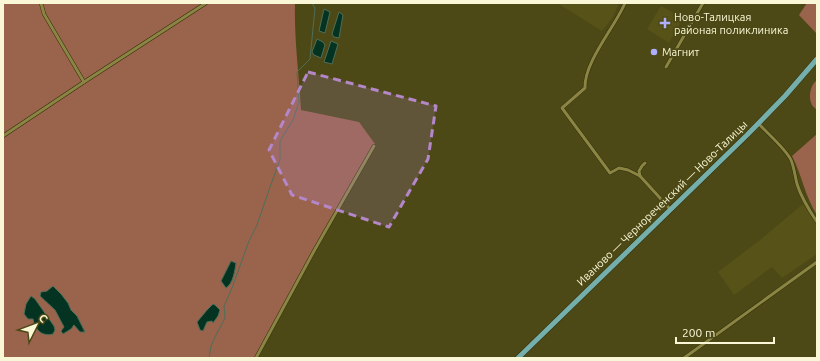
<svg xmlns="http://www.w3.org/2000/svg" width="820" height="361" viewBox="0 0 820 361" font-family="Ubuntu,sans-serif">
<style>
.built{fill:#575217}
.green{fill:#9a634c}
.water{fill:#043322;stroke:#4e6e58}
.lines{fill:none;stroke-linecap:round;stroke-linejoin:round}
.stream{stroke:#4e6e58;stroke-width:1}
.minor-casing{stroke:#322e0b;stroke-width:4}
.primary-casing{stroke:#322e0b;stroke-width:6}
.minor{stroke:#8b8544;stroke-width:3}
.primary{stroke:#75afab;stroke-width:5}
.marked{fill:#b487c9;fill-opacity:0.2;stroke:#b487c9;stroke-width:3;stroke-dasharray:8 5;stroke-linejoin:round}
.poi-dot{fill:#afaefa;stroke:#4d4916;stroke-width:1.5}
.labels{text-anchor:middle;stroke-width:4;stroke-linejoin:round;paint-order:stroke}
.poi-label{font-size:11px;fill:#f9f7d6;stroke:#4d4916;text-anchor:start}
.street-label{font-size:11px;fill:#f9f7d6;stroke:#4d4916}
</style>
<rect width="100%" height="100%" fill="#4d4916"/>
<!-- built -->
<g class="built">
<polygon points="557,3 619,3 613,17 602,31"/>
<polygon points="661,6 683,18 669,43 647,29"/>
<polygon points="803,204 817,223 817,254 782,278 772,267 734,295 718,272 760,240"/>
</g>
<!-- green -->
<g class="green">
<path d="M3,3h292c-1,36 4,71 6,107l58,12 16,22 -118,214h-254z"/>
<polygon points="807,3 817,3 817,34 799,15"/>
<path d="M817,80v30c-2,-2 -4,-3 -5,-5 -4,-7 -2,-20 5,-25z"/>
<path d="M817,134v81c-12,-18 -15,-40 -25,-59z"/>
</g>
<!-- water -->
<g class="water">
<polygon points="324,9 330,12 325,33 319,31"/>
<polygon points="339,12 343,15 339,38 334,37 332,34"/>
<polygon points="317,39 323,42 325,45 321,58 314,55 312,52"/>
<polygon points="331,41 338,44 332,64 324,62"/>
<path d="M231,261l5,2c-1,7 -3,21 -10,25l-5,-7z"/>
<polygon points="53,286 61,294 68,303 71,310 77,316 85,332 80,332 74,325 71,329 63,334 61,331 64,327 55,310 40,296 41,292 47,291"/>
<path d="M31,296l4,3 19,27 1,4 -2,4c-12,3 -18,-5 -20,-15h-5l-4,-5 2,-10z"/>
<polygon points="213,304 215,305 220,310 218,316 213,323 212,321 207,322 203,331 200,330 197,322 207,310"/>
</g>
<g class="lines">
<!-- stream -->
<polyline class="stream" points="209,358 211,346 215,337 225,318 224,306 232,288 249,241 257,225 270,187 280,160 280,141 293,120 299,102 297,72 310,59 315,8 312,3"/>
<!-- minor casing -->
<g class="minor-casing">
<g id="minor">
<path d="M625,3c-10,24 -41,59 -40,85l-23,20 48,65 9,-5 9,2 12,6"/>
<polyline points="666,67 703,3"/>
<polyline points="84,82 206,3"/>
<path d="M758,123c9,10 28,26 33,37 3,7 4,16 6,24 4,13 12,26 20,38"/>
<polyline points="3,136 84,82 44,14 41,3"/>
<polyline points="645,163 642,166 639,171 640,176 670,209"/>
<polyline points="256,358 314,251 374,146"/>
<polyline points="684,358 817,262"/>
</g>
</g>
<!-- primary casing -->
<g class="primary-casing">
<polyline id="primary" points="518,358 747,135 785,96 817,59"/>
</g>
<!-- minor -->
<use href="#minor" class="minor"/>
<!-- primary -->
<use href="#primary" class="primary"/>
</g>
<!-- marked area -->
<path class="marked" d="M308,72l128,34 -8,53 -39,68 -97,-32 -23,-45z"/>
<!-- markers -->
<g class="poi-dot">
<path d="M663 17h4v4h4v4h-4v4h-4v-4h-4v-4h4z"/>
<circle cx="654" cy="52" r="4"/>
</g>
<g class="labels">
<!-- poi labels -->
<g class="poi-label">
<text x="674" y="21">Ново-Талицкая<tspan x="674" dy="13">районая поликлиника</tspan></text>
<text x="662" y="56">Магнит</text>
</g>
<!-- street labels -->
<g class="street-label">
<text transform="translate(662 203) rotate(-44)" y="4">Иваново — Чернореченский — Ново-Талицы</text>
</g>
</g>
<!-- border -->
<rect width="820" height="361" fill="none" stroke="#f9f7d6" stroke-width="8"/>
<!-- north arrow -->
<g transform="translate(36 325) rotate(48)" stroke="#4d4916" stroke-width="3" paint-order="stroke">
<path d="M0-3L7 15L0 10L-7 15Z" fill="#f9f7d6"/>
<text y="-6" font-size="11" font-weight="bold" text-anchor="middle" fill="#f9f7d6">С</text>
</g>
<!-- scale -->
<path d="M676 337v6h98v-6" fill="none" stroke="#f9f7d6" stroke-width="2"/>
<text x="682" y="337" font-size="12" fill="#f9f7d6" stroke="#4d4916" stroke-width="3" paint-order="stroke">200 m</text>
</svg>
